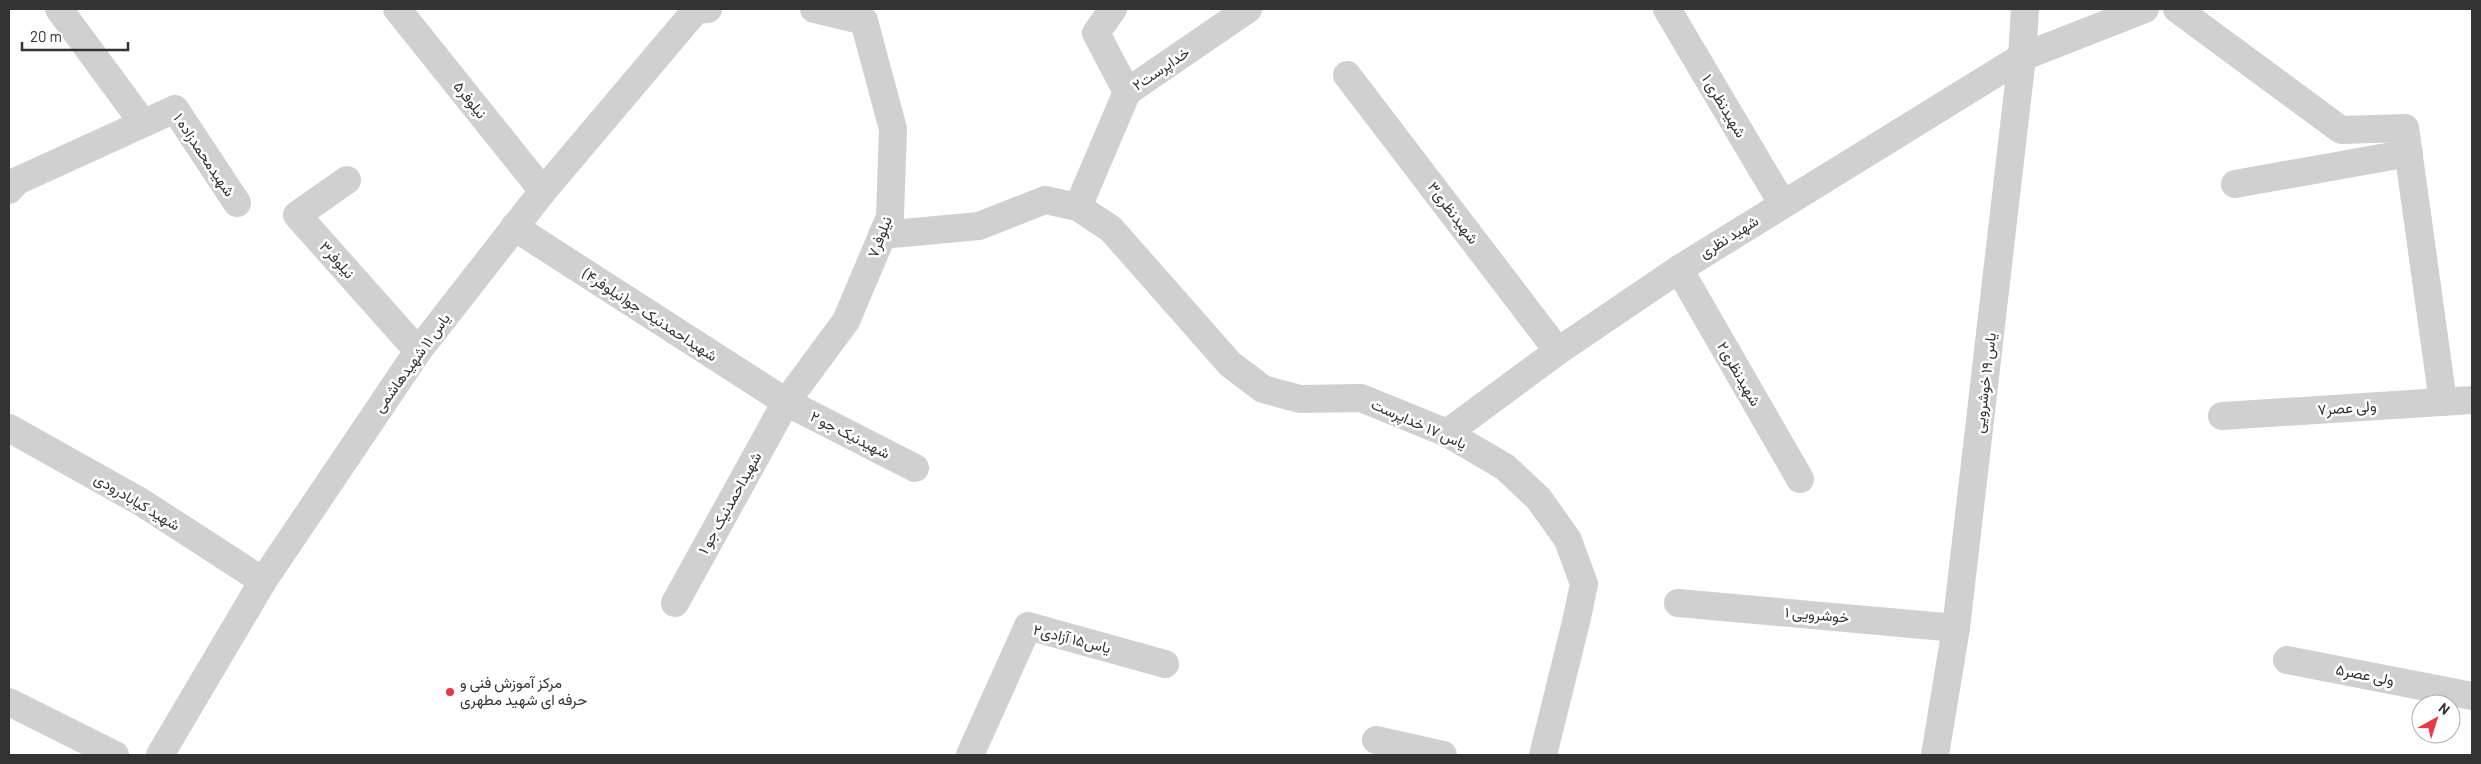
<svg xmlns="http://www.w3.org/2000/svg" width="2481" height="764" viewBox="0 0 2481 764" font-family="Barlow,Vazirmatn,sans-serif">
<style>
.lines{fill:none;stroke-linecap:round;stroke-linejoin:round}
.street{stroke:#d0d0d0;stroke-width:28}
.poi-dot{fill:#e63946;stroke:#fff;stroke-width:2}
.labels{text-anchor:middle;stroke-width:5;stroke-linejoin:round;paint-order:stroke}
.street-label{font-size:15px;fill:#333;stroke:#fff}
.poi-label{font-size:15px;fill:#333;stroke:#fff;text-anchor:start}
</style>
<rect width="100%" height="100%" fill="#fff"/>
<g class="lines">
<!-- street -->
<g class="street">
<polyline points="59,9 143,123"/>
<polyline points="397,9 543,191"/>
<polyline points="814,9 864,21"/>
<polyline points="1113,9 1096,33 1127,92"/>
<polyline points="1667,9 1782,203"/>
<polyline points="2177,9 2341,130 2405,128 2443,402"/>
<polyline points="1347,75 1558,351"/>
<polyline points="347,180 297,215 418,351"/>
<polyline points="2235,184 2409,153"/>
<polyline points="9,190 17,181 175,109 237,203"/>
<polyline points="1078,207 1127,92 1248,9"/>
<polyline points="514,227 786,402 915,468"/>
<polyline points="882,235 979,226 1045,200 1078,207 1111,229 1230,364 1263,389 1300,399 1361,398 1447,433 1505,467 1539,499 1568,540 1584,584 1576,622 1543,755"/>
<polyline points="1679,269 1800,479"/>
<polyline points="2222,416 2472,400"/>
<polyline points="9,428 141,502 263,581"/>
<polyline points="1447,433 1558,351 1679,269 2022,57 2145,9"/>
<polyline points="675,603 786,402 846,321 890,217 893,129 864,21"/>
<polyline points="1678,603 1956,628"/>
<polyline points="2287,660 2472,696"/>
<polyline points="9,702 115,755"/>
<polyline points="1376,740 1443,755"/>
<polyline points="160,755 263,581 418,351 543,191 696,10 708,9"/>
<polyline points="970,755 1028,626 1165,664"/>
<polyline points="1935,755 1956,628 2022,57 2025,9"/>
</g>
</g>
<!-- markers -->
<circle class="poi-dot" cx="450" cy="692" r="5"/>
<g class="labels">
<!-- street labels -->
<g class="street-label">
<text transform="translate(1161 69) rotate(-34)" y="5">خداپرست۲</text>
<text transform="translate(470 100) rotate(51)" y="5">نیلوفر۵</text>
<text transform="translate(1724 106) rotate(59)" y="5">شهیدنظری ۱</text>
<text transform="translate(204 155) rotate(56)" y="5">شهیدمحمدزاده ۱</text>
<text transform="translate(1453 213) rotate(53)" y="5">شهیدنظری۳</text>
<text transform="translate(880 237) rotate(-69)" y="5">نیلوفر۷</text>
<text transform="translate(1729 237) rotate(-32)" y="5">شهید نظری</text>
<text transform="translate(337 260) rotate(48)" y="5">نیلوفر۳</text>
<text transform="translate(650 315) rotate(33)" y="5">شهیداحمدنیک جو(نیلوفر۴)</text>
<text transform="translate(412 363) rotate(-54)" y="5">یاس ۱۱ شهیدهاشمی</text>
<text transform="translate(1739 374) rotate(60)" y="5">شهیدنظری۲</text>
<text transform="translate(1985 383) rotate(-83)" y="5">یاس ۱۹ خوشرویی</text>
<text transform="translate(2347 408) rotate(-4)" y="5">ولی عصر۷</text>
<text transform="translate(1419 424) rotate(24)" y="5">یاس ۱۷ خداپرست</text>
<text transform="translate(850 435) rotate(27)" y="5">شهیدنیک جو ۲</text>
<text transform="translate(137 502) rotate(31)" y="5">شهید کیابادرودی</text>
<text transform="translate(730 503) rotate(-61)" y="5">شهیداحمدنیک جو ۱</text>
<text transform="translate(1817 615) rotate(5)" y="5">خوشرویی ۱</text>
<text transform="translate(1072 639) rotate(14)" y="5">یاس۱۵ آزادی۲</text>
<text transform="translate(2365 675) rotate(11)" y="5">ولی عصر۵</text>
</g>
<!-- poi labels -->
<g class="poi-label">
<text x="460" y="688">مرکز آموزش فنی و<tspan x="460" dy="17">حرفه ای شهید مطهری</tspan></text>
</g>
</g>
<!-- border -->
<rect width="2481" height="764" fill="none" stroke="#333333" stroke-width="20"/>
<!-- north arrow -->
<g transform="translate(2436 719) rotate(39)"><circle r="24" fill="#ffffff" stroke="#adadad"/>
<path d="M0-4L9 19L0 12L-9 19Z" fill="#e63946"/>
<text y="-8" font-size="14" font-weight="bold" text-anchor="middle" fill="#333333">N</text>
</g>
<!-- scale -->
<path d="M22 42v8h106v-8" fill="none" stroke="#333333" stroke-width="2.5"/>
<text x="30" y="42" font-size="15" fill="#333333" stroke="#ffffff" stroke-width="4" paint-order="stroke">20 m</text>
</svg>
